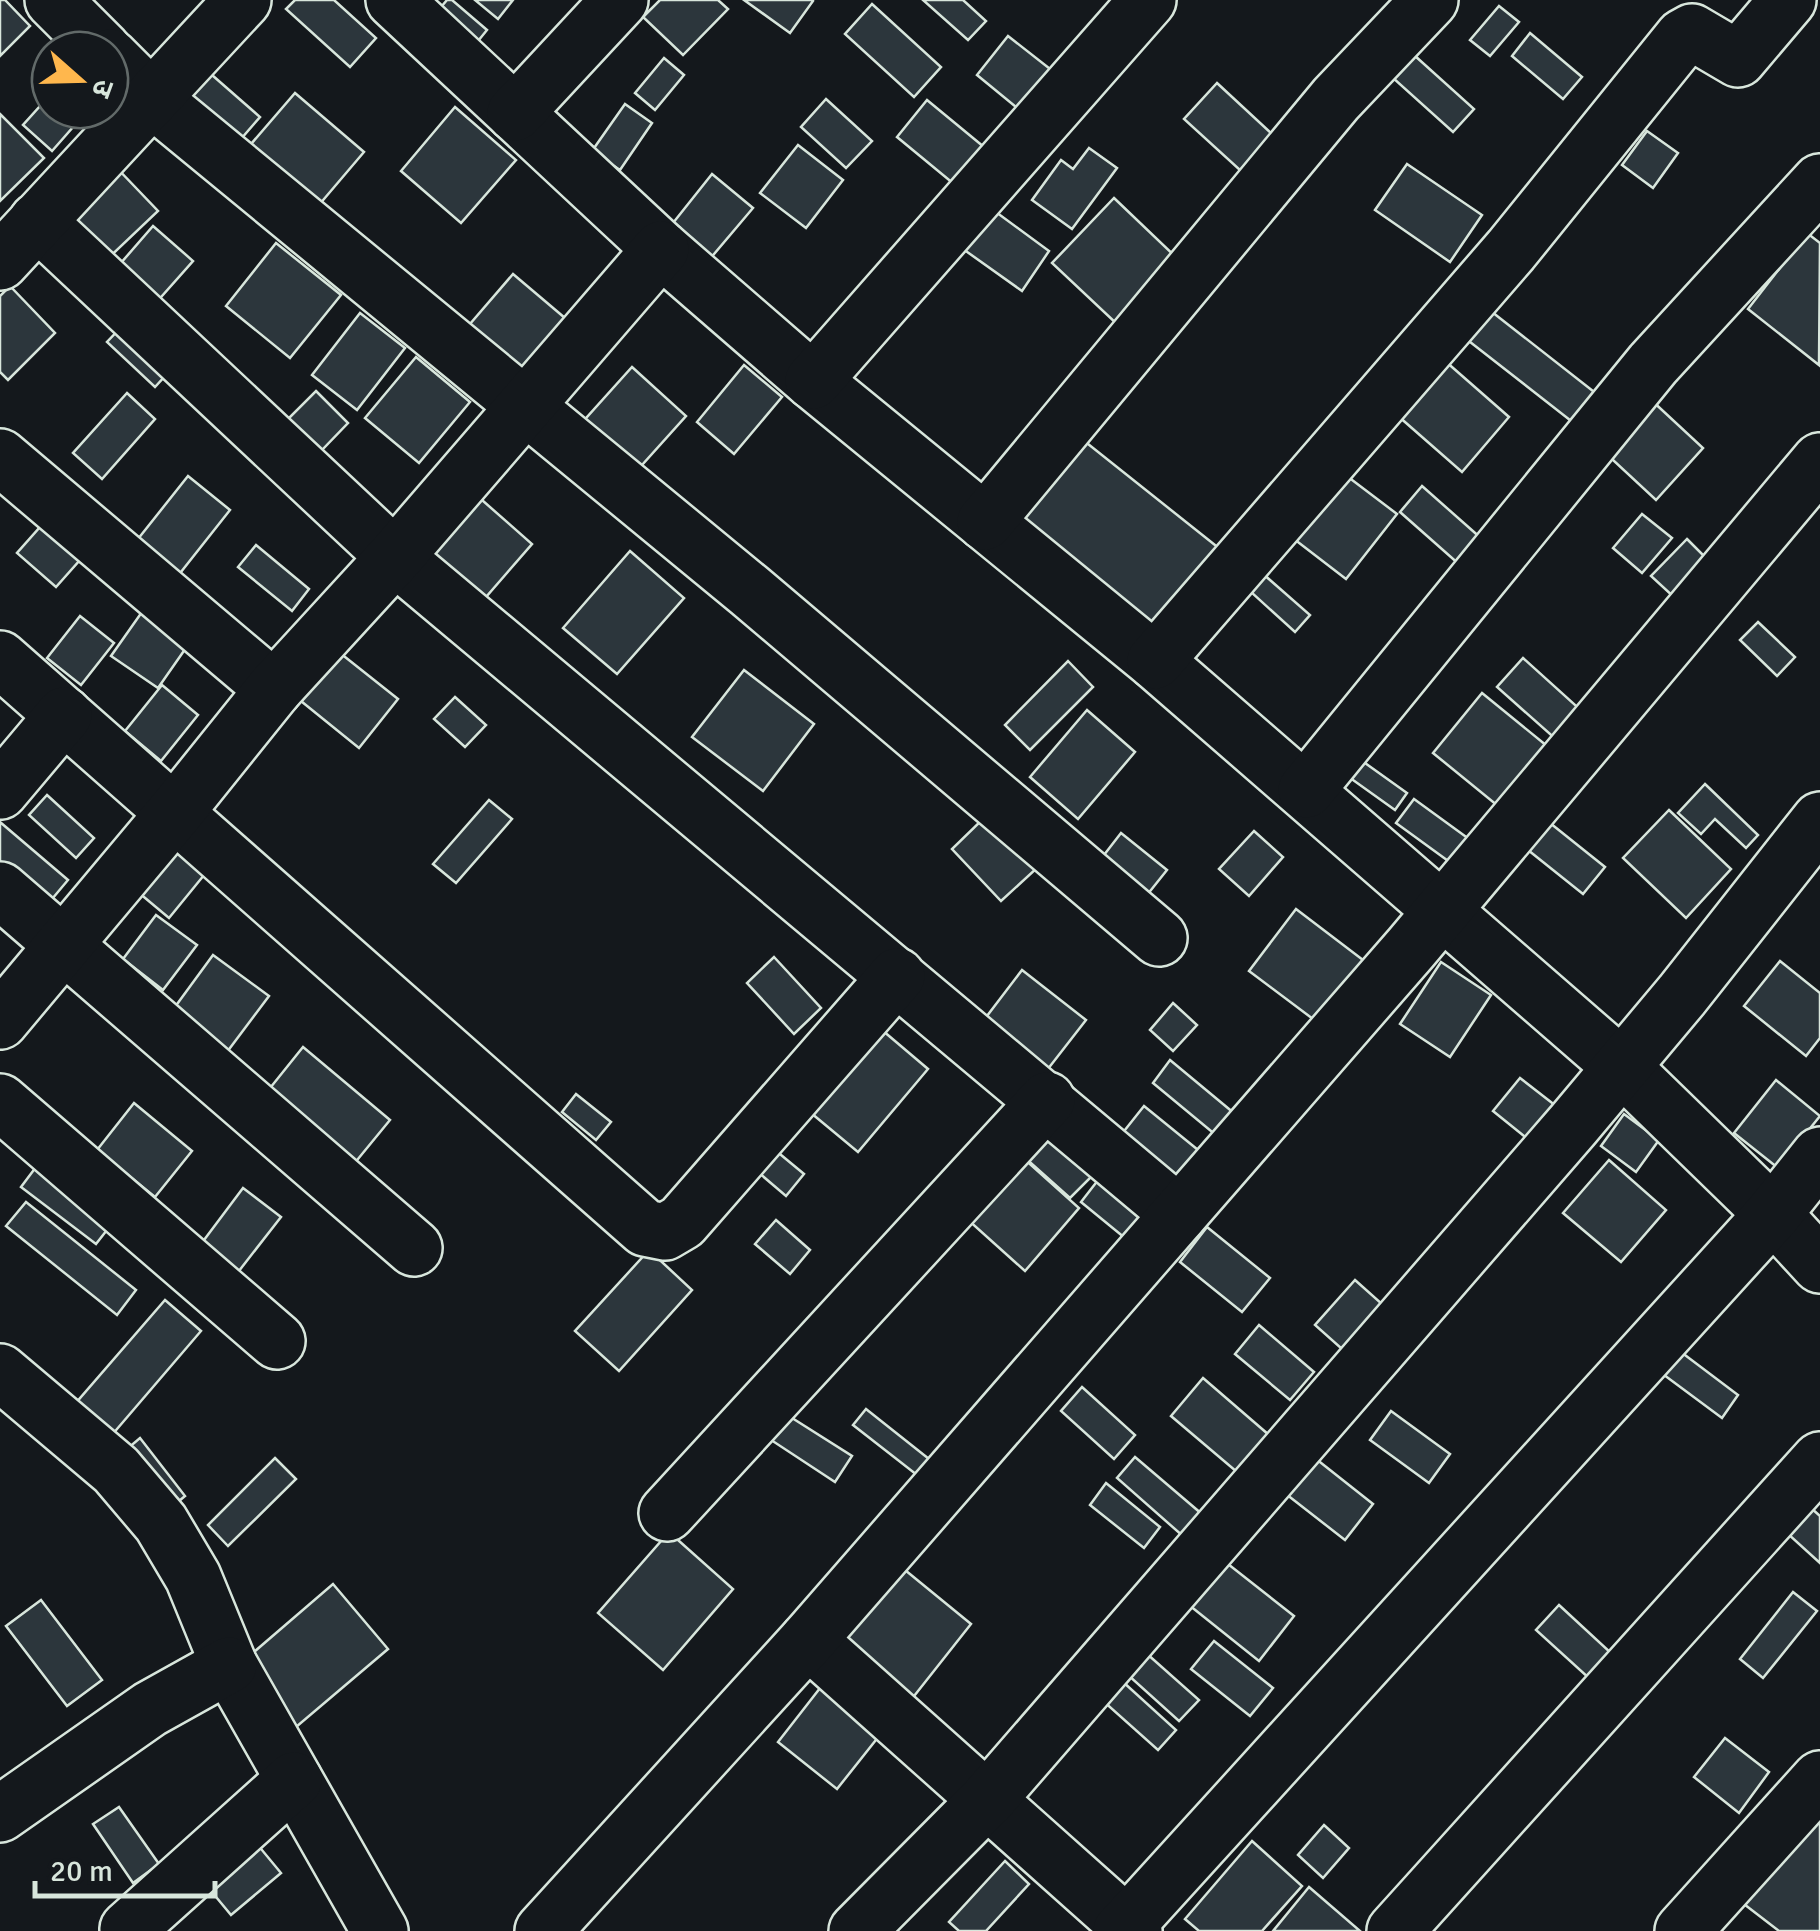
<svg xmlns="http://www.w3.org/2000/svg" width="1820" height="1931" viewBox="0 0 1820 1931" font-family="Signika,'Noto Sans Devanagari',sans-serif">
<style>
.building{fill:#2c363c;stroke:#d8e6dc;stroke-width:2.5}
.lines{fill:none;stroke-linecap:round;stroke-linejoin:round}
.minor-casing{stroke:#d8e6dc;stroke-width:60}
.minor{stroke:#14181c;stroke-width:55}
</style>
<rect width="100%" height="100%" fill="#14181c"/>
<!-- building -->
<g class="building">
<polygon points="0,0 5,0 30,26 0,56"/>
<polygon points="295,0 334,0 376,38 350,67 286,9"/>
<polygon points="447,0 452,0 487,30 474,46 436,13"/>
<polygon points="475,0 513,0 498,19"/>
<polygon points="660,0 718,0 728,9 683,55 643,17"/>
<polygon points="744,0 812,0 813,1 790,33"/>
<polygon points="923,0 963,0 986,21 968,40"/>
<polygon points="872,4 941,67 914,97 845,34"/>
<polygon points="1499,6 1519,22 1490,56 1470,40"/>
<polygon points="1530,33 1582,77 1563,99 1512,56"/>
<polygon points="1008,36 1059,76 1027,116 977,75"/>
<polygon points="1414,55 1474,109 1453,132 1393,78"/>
<polygon points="664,58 684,75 655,110 635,93"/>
<polygon points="204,68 260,117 234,147 177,97"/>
<polygon points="1217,83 1273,135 1241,171 1184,119"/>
<polygon points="295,93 364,152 307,219 239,158"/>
<polygon points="50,95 50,110 88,110 52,151 23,125"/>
<polygon points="826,99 872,141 846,168 801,127"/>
<polygon points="927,100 990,152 960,189 897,137"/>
<polygon points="625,104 652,123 620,170 592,151"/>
<polygon points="455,107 516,160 461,223 401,171"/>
<polygon points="0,114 44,158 0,201"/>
<polygon points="1647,131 1678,153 1653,188 1622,165"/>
<polygon points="798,145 843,180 806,228 760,193"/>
<polygon points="1089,148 1117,168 1072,229 1032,200 1061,160 1073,169"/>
<polygon points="1407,164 1482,215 1450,262 1375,210"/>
<polygon points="115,166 158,211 100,266 58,221"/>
<polygon points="712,174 753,208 709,260 669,228"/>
<polygon points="1114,198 1181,262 1119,326 1052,263"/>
<polygon points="985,204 1049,251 1022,291 956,244"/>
<polygon points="153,226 193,261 146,314 107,279"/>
<polygon points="1807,233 1820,243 1819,365 1748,309"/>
<polygon points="276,243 341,295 290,358 226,306"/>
<polygon points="513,274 572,324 516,389 457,339"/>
<polygon points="10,286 55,333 8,380 0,372 0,296"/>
<polygon points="1478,301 1598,395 1575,424 1456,331"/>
<polygon points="360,313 405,348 357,410 312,375"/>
<polygon points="128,320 176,364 155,387 107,342"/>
<polygon points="1436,353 1509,417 1462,472 1389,408"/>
<polygon points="416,357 470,402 419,463 365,418"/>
<polygon points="744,365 782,397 734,454 697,422"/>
<polygon points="632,367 686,416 633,475 579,426"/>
<polygon points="316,391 348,423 321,451 288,419"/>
<polygon points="127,393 155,419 102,479 73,453"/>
<polygon points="1648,397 1703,448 1656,500 1600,448"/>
<polygon points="1073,432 1230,557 1164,639 1007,514"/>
<polygon points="1331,464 1397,514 1346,579 1281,529"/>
<polygon points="188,476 230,510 177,577 134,544"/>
<polygon points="1422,486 1483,540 1461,566 1400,512"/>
<polygon points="474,493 532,544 473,612 416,561"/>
<polygon points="56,509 95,543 56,587 17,553"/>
<polygon points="1642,514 1672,538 1642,573 1613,548"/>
<polygon points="1687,539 1710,562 1676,599 1651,576"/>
<polygon points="256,545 309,589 292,611 238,567"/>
<polygon points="630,551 684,598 617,674 563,628"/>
<polygon points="1254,566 1310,615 1295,632 1240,582"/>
<polygon points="149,602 195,635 158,688 111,656"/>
<polygon points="80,616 114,643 81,685 47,658"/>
<polygon points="1758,622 1795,657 1777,676 1740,640"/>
<polygon points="335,649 398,699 359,748 296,697"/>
<polygon points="1523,658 1584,713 1559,742 1497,687"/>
<polygon points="1068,661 1093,687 1030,750 1005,725"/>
<polygon points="744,670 814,724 763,791 692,737"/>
<polygon points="162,685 198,715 161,761 125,731"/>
<polygon points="1482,693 1547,746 1498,806 1433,753"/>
<polygon points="455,697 486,725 465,747 434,719"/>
<polygon points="1087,710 1135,752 1078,819 1030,777"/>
<polygon points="1351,753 1407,793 1395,810 1339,770"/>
<polygon points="1705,784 1758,835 1746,848 1715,819 1701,834 1678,813"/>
<polygon points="47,795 94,838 76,858 29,815"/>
<polygon points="1414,799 1469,839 1451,863 1396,823"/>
<polygon points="489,800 512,819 456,883 433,864"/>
<polygon points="1669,810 1731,869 1686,918 1623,858"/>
<polygon points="988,814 1037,868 1001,901 952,849"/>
<polygon points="0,822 68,880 47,905 0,864"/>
<polygon points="1550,823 1605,867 1583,894 1528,850"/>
<polygon points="1254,831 1283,857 1249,896 1219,869"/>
<polygon points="1121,833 1167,870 1143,900 1097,864"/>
<polygon points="179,843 209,869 169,918 138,892"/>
<polygon points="1296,909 1363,960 1317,1022 1249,971"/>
<polygon points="156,915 197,945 163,990 123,959"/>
<polygon points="213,955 269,996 227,1052 172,1011"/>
<polygon points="774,957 821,1008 794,1034 747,983"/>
<polygon points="1780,961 1820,993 1820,1038 1806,1056 1744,1006"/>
<polygon points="1441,962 1491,995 1450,1057 1400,1024"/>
<polygon points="1022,970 1086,1020 1037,1083 974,1033"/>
<polygon points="1173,1003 1197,1025 1173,1051 1150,1030"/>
<polygon points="869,1019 928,1069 858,1152 799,1103"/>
<polygon points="303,1047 390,1120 344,1176 258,1103"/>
<polygon points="1170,1060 1235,1114 1217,1136 1153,1083"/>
<polygon points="1520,1078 1556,1106 1529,1140 1493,1111"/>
<polygon points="1776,1080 1820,1116 1778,1168 1734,1133"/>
<polygon points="576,1094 611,1122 596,1140 562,1112"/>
<polygon points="134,1103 192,1151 155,1197 97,1150"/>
<polygon points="1144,1106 1203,1154 1172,1193 1113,1145"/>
<polygon points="1624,1114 1659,1140 1636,1172 1601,1146"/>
<polygon points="1053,1124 1101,1167 1070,1198 1023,1156"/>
<polygon points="763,1140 804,1174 786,1196 745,1161"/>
<polygon points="1012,1148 1079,1208 1025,1271 957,1210"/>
<polygon points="1609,1160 1666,1210 1621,1262 1563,1213"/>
<polygon points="39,1163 114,1221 96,1244 21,1187"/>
<polygon points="1102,1175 1163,1226 1142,1252 1081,1202"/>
<polygon points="243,1188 281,1217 228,1285 192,1256"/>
<polygon points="26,1202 136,1290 117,1315 6,1226"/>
<polygon points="776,1220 810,1250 790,1274 755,1244"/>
<polygon points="1207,1227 1270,1278 1242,1312 1180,1262"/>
<polygon points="649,1250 692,1290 619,1371 575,1331"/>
<polygon points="1355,1280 1382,1304 1342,1349 1315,1325"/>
<polygon points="165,1300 201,1331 111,1436 75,1404"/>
<polygon points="1259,1325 1314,1372 1290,1400 1235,1354"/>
<polygon points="1673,1346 1738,1395 1722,1418 1656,1369"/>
<polygon points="1203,1378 1269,1435 1237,1472 1171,1416"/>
<polygon points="1082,1387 1135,1435 1114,1459 1061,1411"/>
<polygon points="866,1409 929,1459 917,1475 853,1425"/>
<polygon points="781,1411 852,1456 835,1482 765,1436"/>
<polygon points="1391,1411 1450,1454 1429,1483 1370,1440"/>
<polygon points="140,1438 185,1496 166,1512 120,1455"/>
<polygon points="1306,1451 1373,1504 1345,1540 1277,1487"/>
<polygon points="1135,1457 1203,1515 1184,1537 1117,1478"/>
<polygon points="275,1458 296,1479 228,1546 208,1525"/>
<polygon points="1106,1483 1160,1527 1144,1548 1090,1505"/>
<polygon points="1811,1508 1820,1516 1820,1563 1788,1534"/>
<polygon points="669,1532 733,1589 663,1670 598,1613"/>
<polygon points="1214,1553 1294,1616 1259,1661 1179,1597"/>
<polygon points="894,1561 971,1624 907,1705 830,1642"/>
<polygon points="333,1584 388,1649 289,1733 254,1652"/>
<polygon points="1793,1592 1817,1611 1763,1678 1740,1659"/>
<polygon points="41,1600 102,1680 67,1706 6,1626"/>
<polygon points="1559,1605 1624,1665 1602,1690 1536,1630"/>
<polygon points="1214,1641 1273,1688 1250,1716 1191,1669"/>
<polygon points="1137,1645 1199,1700 1179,1721 1118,1666"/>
<polygon points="1111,1671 1176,1730 1158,1750 1093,1692"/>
<polygon points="831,1674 891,1721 837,1789 778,1742"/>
<polygon points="1725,1738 1769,1772 1739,1813 1694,1777"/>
<polygon points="119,1807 159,1864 133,1883 93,1824"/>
<polygon points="1807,1813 1820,1823 1820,1931 1779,1931 1740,1901"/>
<polygon points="1324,1825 1349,1848 1323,1878 1298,1855"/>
<polygon points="252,1838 281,1873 231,1915 202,1880"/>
<polygon points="1252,1841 1302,1886 1262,1931 1199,1931 1185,1919"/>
<polygon points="1005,1861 1029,1884 986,1931 959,1931 949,1922"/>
<polygon points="1309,1887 1360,1931 1273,1931"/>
</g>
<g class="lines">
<!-- minor casing -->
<g class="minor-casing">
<g id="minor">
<polyline points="53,0 103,50"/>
<polyline points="394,0 661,249 813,381 1155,661 1622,1067 1773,1214 1820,1265"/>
<polyline points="110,57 151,98 750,591 1159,938"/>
<polyline points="515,113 620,0"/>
<polyline points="37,221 395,557 1179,1214"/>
<polyline points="0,262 243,0"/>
<polyline points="813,381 1148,0"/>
<polyline points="0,457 274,689"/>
<polyline points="985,522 1336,99 1430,0"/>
<polyline points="0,659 645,1228 665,1232 682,1222 897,976"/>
<polyline points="1155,661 1511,250 1683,37 1692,32 1738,59 1788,0"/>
<polyline points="1306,790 1653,364 1820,182"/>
<polyline points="0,791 64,715"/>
<polyline points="0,890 414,1248"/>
<polyline points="0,1021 176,811 274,689 395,557 661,249"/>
<polyline points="0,1102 277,1341"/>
<polyline points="0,1372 116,1470 161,1523 193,1577 229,1665 380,1931"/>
<polyline points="667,1513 1047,1100"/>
<polyline points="808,1640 1134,1931"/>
<polyline points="0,1814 150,1709 229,1665"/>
<polyline points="128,1929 294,1780"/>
<polyline points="543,1931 808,1640 1411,948 1820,461"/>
<polyline points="857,1931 987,1800 1573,1125 1682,995 1820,820"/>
<polyline points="1121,1931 1773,1214 1820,1155"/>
<polyline points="1395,1931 1820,1460"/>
<polyline points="1683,1931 1820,1779"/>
</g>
</g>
<!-- minor -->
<use href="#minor" class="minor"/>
</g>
<!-- north arrow -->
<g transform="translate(80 80) rotate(110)"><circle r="48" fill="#14181c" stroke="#626a69" stroke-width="2.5"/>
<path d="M0-8L18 38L0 25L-18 38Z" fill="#ffb74d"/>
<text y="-15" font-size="28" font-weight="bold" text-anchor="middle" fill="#d8e6dc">उ</text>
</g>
<!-- scale -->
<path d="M35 1881v15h180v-15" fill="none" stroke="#d8e6dc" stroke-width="5"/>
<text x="50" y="1881" font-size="30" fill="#d8e6dc" stroke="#14181c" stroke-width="8" paint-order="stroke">20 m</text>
</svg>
